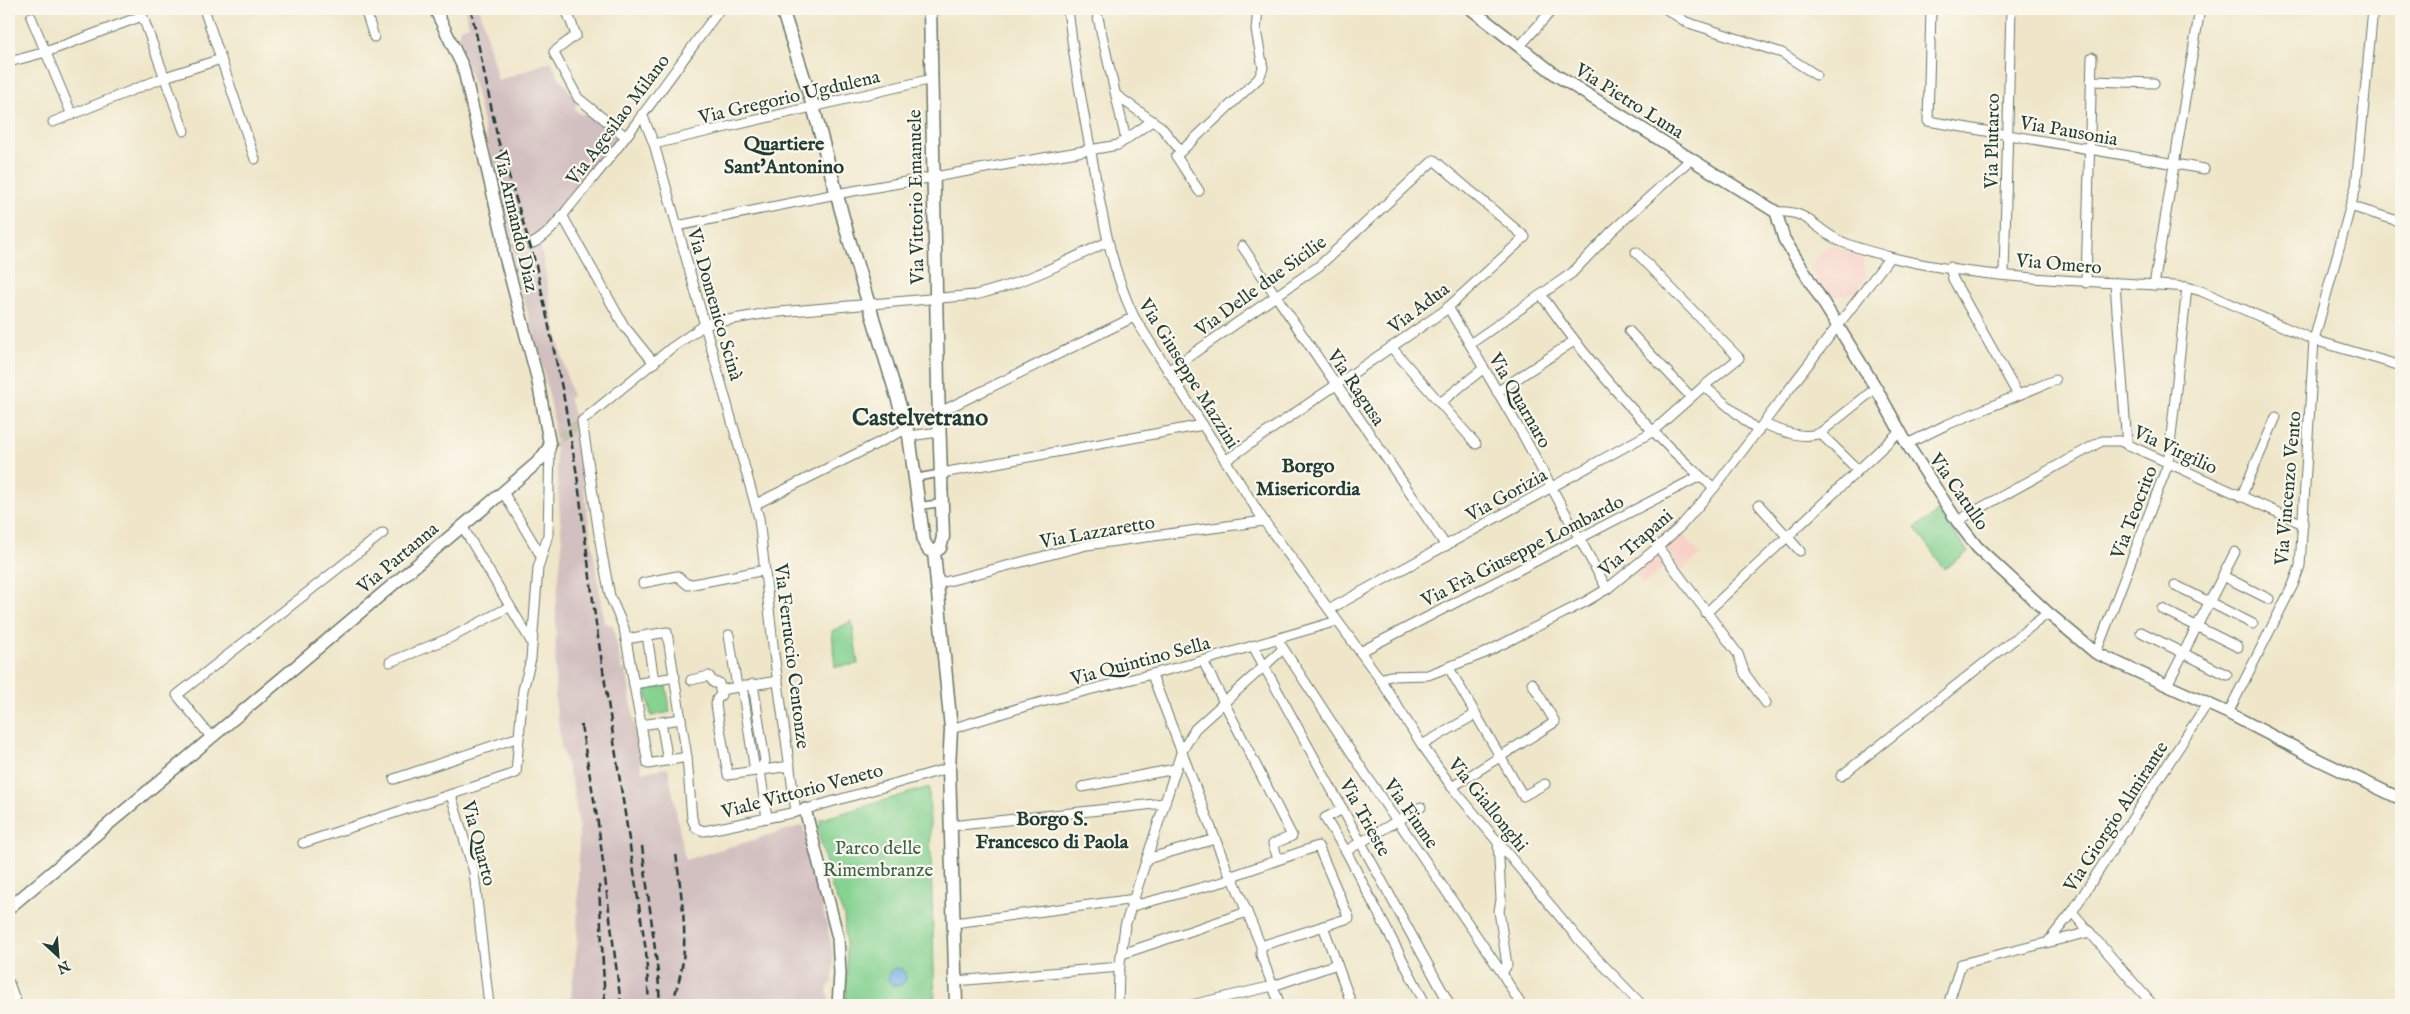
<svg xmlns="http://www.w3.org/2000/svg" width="2410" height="1014" viewBox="0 0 2410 1014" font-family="'IM FELL English',serif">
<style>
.built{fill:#f7d1c8}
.industrial{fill:#d2bfc0}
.green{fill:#85d291;stroke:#528862}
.water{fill:#74ade4;stroke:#4a758c}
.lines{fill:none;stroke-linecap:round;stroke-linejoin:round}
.minor-tunnel{stroke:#c5c4ab;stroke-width:9;stroke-dasharray:9 4.5;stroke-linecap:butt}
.pedestrian-casing{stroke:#687868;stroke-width:9}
.minor-casing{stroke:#687868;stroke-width:11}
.tertiary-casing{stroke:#687868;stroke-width:14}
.secondary-casing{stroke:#687868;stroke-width:15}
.pedestrian{stroke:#fff;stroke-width:6}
.minor{stroke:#fff;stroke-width:9}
.tertiary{stroke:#fff;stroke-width:11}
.secondary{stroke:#fff;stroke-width:12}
.rail{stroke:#1f3d34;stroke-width:2.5;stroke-dasharray:8 4;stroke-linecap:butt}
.labels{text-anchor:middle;stroke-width:4.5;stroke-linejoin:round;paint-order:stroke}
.street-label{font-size:19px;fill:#1f3d34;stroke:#fbf7ec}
.park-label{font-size:19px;fill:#38624b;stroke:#fbf7ec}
.neighbourhood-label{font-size:20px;font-weight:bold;fill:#1f3d34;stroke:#fbf7ec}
.district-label{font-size:24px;font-weight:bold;fill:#1f3d34;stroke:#fbf7ec}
</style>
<rect width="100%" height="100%" fill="#fbf7ec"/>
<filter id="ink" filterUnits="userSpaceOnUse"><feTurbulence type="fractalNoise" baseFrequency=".02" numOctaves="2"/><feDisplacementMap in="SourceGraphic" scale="10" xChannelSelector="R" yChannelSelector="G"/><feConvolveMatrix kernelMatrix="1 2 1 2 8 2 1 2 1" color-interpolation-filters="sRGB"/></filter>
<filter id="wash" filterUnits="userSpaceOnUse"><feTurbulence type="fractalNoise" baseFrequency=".0096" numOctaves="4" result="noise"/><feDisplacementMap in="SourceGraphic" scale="20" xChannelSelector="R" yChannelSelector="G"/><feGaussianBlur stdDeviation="1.12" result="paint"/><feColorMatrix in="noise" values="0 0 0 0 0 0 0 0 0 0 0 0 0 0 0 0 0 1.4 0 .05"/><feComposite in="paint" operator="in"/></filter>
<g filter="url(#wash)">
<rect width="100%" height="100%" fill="#efe6c9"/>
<!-- built -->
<g class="built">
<polygon points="1829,244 1862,257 1866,277 1854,293 1828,297 1810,268"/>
<polygon points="1683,535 1701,555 1681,570 1666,549"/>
<polygon points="1657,554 1666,566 1643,585 1634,573"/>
</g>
<!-- industrial -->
<polygon class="industrial" points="465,9 480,9 498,81 551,61 560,79 577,101 575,109 580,114 588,113 619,139 539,237 556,333 572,396 569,398 575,418 580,449 578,450 604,622 613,625 622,670 626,669 642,772 668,768 685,860 803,825 831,943 834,962 832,982 827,989 831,1005 570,1005 577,945 579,827 572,782 561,746 555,697 556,604 562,546 553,414 540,355 511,255 516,253 509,238 475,88 457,40 460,28 469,25"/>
<!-- green -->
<g class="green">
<polygon points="1939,511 1968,552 1944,569 1915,528"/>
<polygon points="852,621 858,664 835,667 832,631"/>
<polygon points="666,686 670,712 651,716 646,689"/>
<polygon points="929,787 935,1005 849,1005 846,1003 847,960 844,916 832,888 817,827 821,825 819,820"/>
</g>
<!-- water -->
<circle class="water" cx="897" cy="977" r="9"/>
</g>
<g filter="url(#ink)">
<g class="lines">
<!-- minor-tunnel -->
<g class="minor-tunnel">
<polyline points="513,250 533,243"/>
<polyline points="550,446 582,421"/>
</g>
<!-- pedestrian casing -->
<g class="pedestrian-casing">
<g id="pedestrian">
<polyline points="915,478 942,473"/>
<polyline points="919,506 942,503"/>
</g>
</g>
<!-- minor casing -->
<g class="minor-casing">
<g id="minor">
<polyline points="140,9 184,131"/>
<polyline points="204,9 255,159"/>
<polyline points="365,9 374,37"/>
<polyline points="566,9 576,35 554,52 555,55 578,98 625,136"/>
<path d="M1068,9c6,52 15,103 25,154 9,53 18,105 41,154l130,204 116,158 42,66 30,42 129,155 61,63"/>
<polyline points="1096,9 1126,140"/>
<polyline points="1666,9 1686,22 1782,53 1816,75"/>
<polyline points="1931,9 1928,121 2204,169"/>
<polyline points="31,17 72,115"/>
<polyline points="1519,47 1553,9"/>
<polyline points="9,62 46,52 142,16"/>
<polyline points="2091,81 2154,83"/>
<polyline points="1116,95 1161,127 1180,150"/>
<polyline points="642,114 654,144 759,518 774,654 796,812"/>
<polyline points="53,122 165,77 221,59"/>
<polyline points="654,144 932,79"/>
<polyline points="1199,191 1176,156 1259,78 1263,68 1256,30 1258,9"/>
<polyline points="2350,206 2401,222"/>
<path d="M1776,212c31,-2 36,14 60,27 15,8 37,13 54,18 97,24 198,23 297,30l14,4 113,49 87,26"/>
<polyline points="562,215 624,326 654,363"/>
<polyline points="677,226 836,194 1118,145 1152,121"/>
<path d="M533,243c17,-8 30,-29 42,-43 52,-61 98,-127 145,-191"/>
<polyline points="1242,246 1446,546"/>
<polyline points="1950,267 1953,279 2018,395"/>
<polyline points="2004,275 2011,9"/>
<polyline points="2086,283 2092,57"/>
<polyline points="2115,284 2127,445"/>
<polyline points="2154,285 2200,9"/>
<path d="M1542,296c50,71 105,136 172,192"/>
<polyline points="1448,307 1524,437 1607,589"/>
<polyline points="1629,331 1691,397"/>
<polyline points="1470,344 1572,273 1612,231 1692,158"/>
<polyline points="1391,347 1476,444"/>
<polyline points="1168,371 1319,266 1434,160 1525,237 1444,311 1225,461"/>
<polyline points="1704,386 1758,431"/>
<polyline points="1497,392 1574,341"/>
<polyline points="1440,403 1484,368"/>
<polyline points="938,413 1134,317"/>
<path d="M1764,424c17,7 39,16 56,9l38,37"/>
<polyline points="1820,433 1876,388"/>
<polyline points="909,436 939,432"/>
<polyline points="1907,444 1946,425 2055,380"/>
<polyline points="942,473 1203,425"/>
<polyline points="503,492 541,556"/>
<polyline points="2241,497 2276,417"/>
<polyline points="756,504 906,429"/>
<polyline points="1759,505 1800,551"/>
<polyline points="1957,521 2102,441 2120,441 2303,524"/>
<polyline points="462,526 532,643"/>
<polyline points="1658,547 1738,654 1745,674 1766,703"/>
<polyline points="2223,576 2269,599"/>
<polyline points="643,583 677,576 688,585 765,570"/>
<polyline points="937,584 1087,545 1264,521"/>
<polyline points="2175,585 2253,624"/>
<polyline points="1330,609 1652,432 1704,386 1739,358 1636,252"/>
<polyline points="2162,609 2238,647"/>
<polyline points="1706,613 1899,432"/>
<polyline points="2141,632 2227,675"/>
<polyline points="647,635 654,681"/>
<polyline points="729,635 737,687"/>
<polyline points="626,639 667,632 687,757 692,819 696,828 704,831 796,812 949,768"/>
<polyline points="1277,639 1391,813 1398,821 1502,973 1521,1005"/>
<polyline points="1253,646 1450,1005"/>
<polyline points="1360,652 1700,476"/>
<polyline points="2096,653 2168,464 2187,287"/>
<polyline points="1203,661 1292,836 1273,844 1278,859"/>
<polyline points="390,662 452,637 509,607"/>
<polyline points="1449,668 1523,796 1545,784"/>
<polyline points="1152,675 1228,872 1232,876 1261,946 1261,955 1280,1005"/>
<polyline points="1380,679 1390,676 1428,675 1485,653 1585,602 1607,589 1658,547 1681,526 1714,488 1890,257"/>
<polyline points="691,680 709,676 714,683 719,683 721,695 717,699 716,705 728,775 790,766"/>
<polyline points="634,684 675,677"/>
<polyline points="753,684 765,761 760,770"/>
<polyline points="2167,685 2235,552"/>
<polyline points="742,686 754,765 760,770 767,818"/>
<polyline points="720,690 778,681"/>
<polyline points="2228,713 2293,585 2300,566 2314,340 2356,186 2373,9"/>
<polyline points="661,722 668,761"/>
<polyline points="641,725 681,719"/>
<polyline points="951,729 1026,706 1195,663 1337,621"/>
<polyline points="211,737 177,695 383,533"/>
<polyline points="1422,745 1476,714"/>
<path d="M687,757l-39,7 -24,-136 -14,-32 -8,-42 -20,-133 88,-72 36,-25 62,-11 207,-18c47,-11 88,-32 132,-53"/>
<polyline points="1841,776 2048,613"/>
<polyline points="394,779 519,737"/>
<polyline points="1082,787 1175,769"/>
<polyline points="1452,787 1555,722 1532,683"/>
<polyline points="451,795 474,872 489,1005"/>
<polyline points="1343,809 1325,818 1346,851 1426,1005"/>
<polyline points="951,826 1164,803"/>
<polyline points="1498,840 1501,900 1499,911 1507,965 1502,973"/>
<polyline points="303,843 516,773 523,690 531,659 538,568 548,535 550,446"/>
<polyline points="1346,851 1421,807"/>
<polyline points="1147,859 1215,839"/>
<polyline points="1133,906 1226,881 1232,876 1318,846 1349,918 1261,946"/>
<polyline points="2072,912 2153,1005"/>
<polyline points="954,923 1135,899"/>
<polyline points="1323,926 1352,1005"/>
<polyline points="2048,942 2072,912 2207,704"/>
<polyline points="1122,954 1247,912"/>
<polyline points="955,981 1120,967"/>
<polyline points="9,983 17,1005"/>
<polyline points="1118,1005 1119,971 1125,926 1181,753 1195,729 1283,649"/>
<polyline points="1191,1005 1273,986 1337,964"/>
<polyline points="1948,1005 1961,964 2090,932"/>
</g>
</g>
<!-- tertiary casing -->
<g class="tertiary-casing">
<g id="tertiary">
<polyline points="1471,9 1556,75 1776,212 1784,239 1876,388 1907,444 1957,521 1977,547 2048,613 2096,653 2228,713 2319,760 2401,799"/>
<polyline points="805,809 838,938 840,974 838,1005"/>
<polyline points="9,908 503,492 539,461 550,446 537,377 504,253 503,237 463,67 435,9"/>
</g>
</g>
<!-- secondary casing -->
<g class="secondary-casing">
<g id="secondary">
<polyline points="782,9 813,106 848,236 909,436 924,542 929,550 934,552"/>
<polyline points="930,9 938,385 943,537 940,548 934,552"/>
<polyline points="934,552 951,729 949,768 956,1005"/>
</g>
</g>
<!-- pedestrian -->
<use href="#pedestrian" class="pedestrian"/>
<!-- minor -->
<use href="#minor" class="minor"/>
<!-- tertiary -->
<use href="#tertiary" class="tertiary"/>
<!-- secondary -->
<use href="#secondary" class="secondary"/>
<!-- rail -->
<g class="rail">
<polyline points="471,9 498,140 536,265 563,393 577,475 596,624 646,951 649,1005"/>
<polyline points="581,725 598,823 621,1005"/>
<polyline points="642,846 658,973 660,1005"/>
<polyline points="599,885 605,1005"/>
<path d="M672,1005c4,-14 9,-30 11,-45 4,-35 -3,-72 -7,-107"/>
</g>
</g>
</g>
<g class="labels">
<!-- street labels -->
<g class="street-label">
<text transform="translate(789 96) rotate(-13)" y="7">Via Gregorio Ugdulena</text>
<text transform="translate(1630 100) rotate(32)" y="7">Via Pietro Luna</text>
<text transform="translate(617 119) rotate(-53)" y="7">Via Agesilao Milano</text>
<text transform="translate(2069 130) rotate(10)" y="7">Via Pausonia</text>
<text transform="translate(1991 141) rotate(-89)" y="7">Via Plutarco</text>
<text transform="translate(915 197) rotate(-91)" y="7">Via Vittorio Emanuele</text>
<text transform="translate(517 221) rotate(77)" y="7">Via Armando Diaz</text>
<text transform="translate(2059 263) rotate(5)" y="7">Via Omero</text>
<text transform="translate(1260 285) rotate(-36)" y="7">Via Delle due Sicilie</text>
<text transform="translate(716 304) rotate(74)" y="7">Via Domenico Scinà</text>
<text transform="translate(1418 307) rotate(-37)" y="7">Via Adua</text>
<text transform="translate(1190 373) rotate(58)" y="7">Via Giuseppe Mazzini</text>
<text transform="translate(1357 387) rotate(56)" y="7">Via Ragusa</text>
<text transform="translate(1521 400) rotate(60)" y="7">Via Quarnaro</text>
<text transform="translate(2176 449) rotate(25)" y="7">Via Virgilio</text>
<text transform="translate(2287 488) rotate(-85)" y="7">Via Vincenzo Vento</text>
<text transform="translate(1960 491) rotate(55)" y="7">Via Catullo</text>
<text transform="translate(1506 494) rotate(-29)" y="7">Via Gorizia</text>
<text transform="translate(2133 512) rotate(-69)" y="7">Via Teocrito</text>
<text transform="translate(1097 531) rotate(-10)" y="7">Via Lazzaretto</text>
<text transform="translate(1635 542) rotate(-41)" y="7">Via Trapani</text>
<text transform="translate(1522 550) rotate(-27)" y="7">Via Frà Giuseppe Lombardo</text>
<text transform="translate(397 557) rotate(-40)" y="7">Via Partanna</text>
<text transform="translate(793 656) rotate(83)" y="7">Via Ferruccio Centonze</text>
<text transform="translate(1140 660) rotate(-15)" y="7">Via Quintino Sella</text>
<text transform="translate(802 790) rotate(-15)" y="7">Viale Vittorio Veneto</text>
<text transform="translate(1489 804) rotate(51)" y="7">Via Giallonghi</text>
<text transform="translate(1412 813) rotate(55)" y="7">Via Fiume</text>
<text transform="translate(2115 816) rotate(-57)" y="7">Via Giorgio Almirante</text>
<text transform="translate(1366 817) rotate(61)" y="7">Via Trieste</text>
<text transform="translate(480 843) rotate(75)" y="7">Via Quarto</text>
</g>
<!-- park labels -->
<g class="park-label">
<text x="878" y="854">Parco delle<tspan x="878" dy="22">Rimembranze</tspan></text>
</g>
<!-- neighbourhood labels -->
<g class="neighbourhood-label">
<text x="784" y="150">Quartiere<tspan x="784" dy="23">Sant'Antonino</tspan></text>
<text x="1308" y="472">Borgo<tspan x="1308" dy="23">Misericordia</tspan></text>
<text x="1052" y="825">Borgo S.<tspan x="1052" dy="23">Francesco di Paola</tspan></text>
</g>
<!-- district labels -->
<g class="district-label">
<text x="920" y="425">Castelvetrano</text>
</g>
</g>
<!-- margin -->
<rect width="2410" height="1014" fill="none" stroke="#fbf7ec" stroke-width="30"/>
<!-- north arrow -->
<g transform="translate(58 956) rotate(154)" stroke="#fbf7ec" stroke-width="4" paint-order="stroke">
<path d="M0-4L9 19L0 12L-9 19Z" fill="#1f3d34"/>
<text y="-8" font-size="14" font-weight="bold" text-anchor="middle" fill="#1f3d34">N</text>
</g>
</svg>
